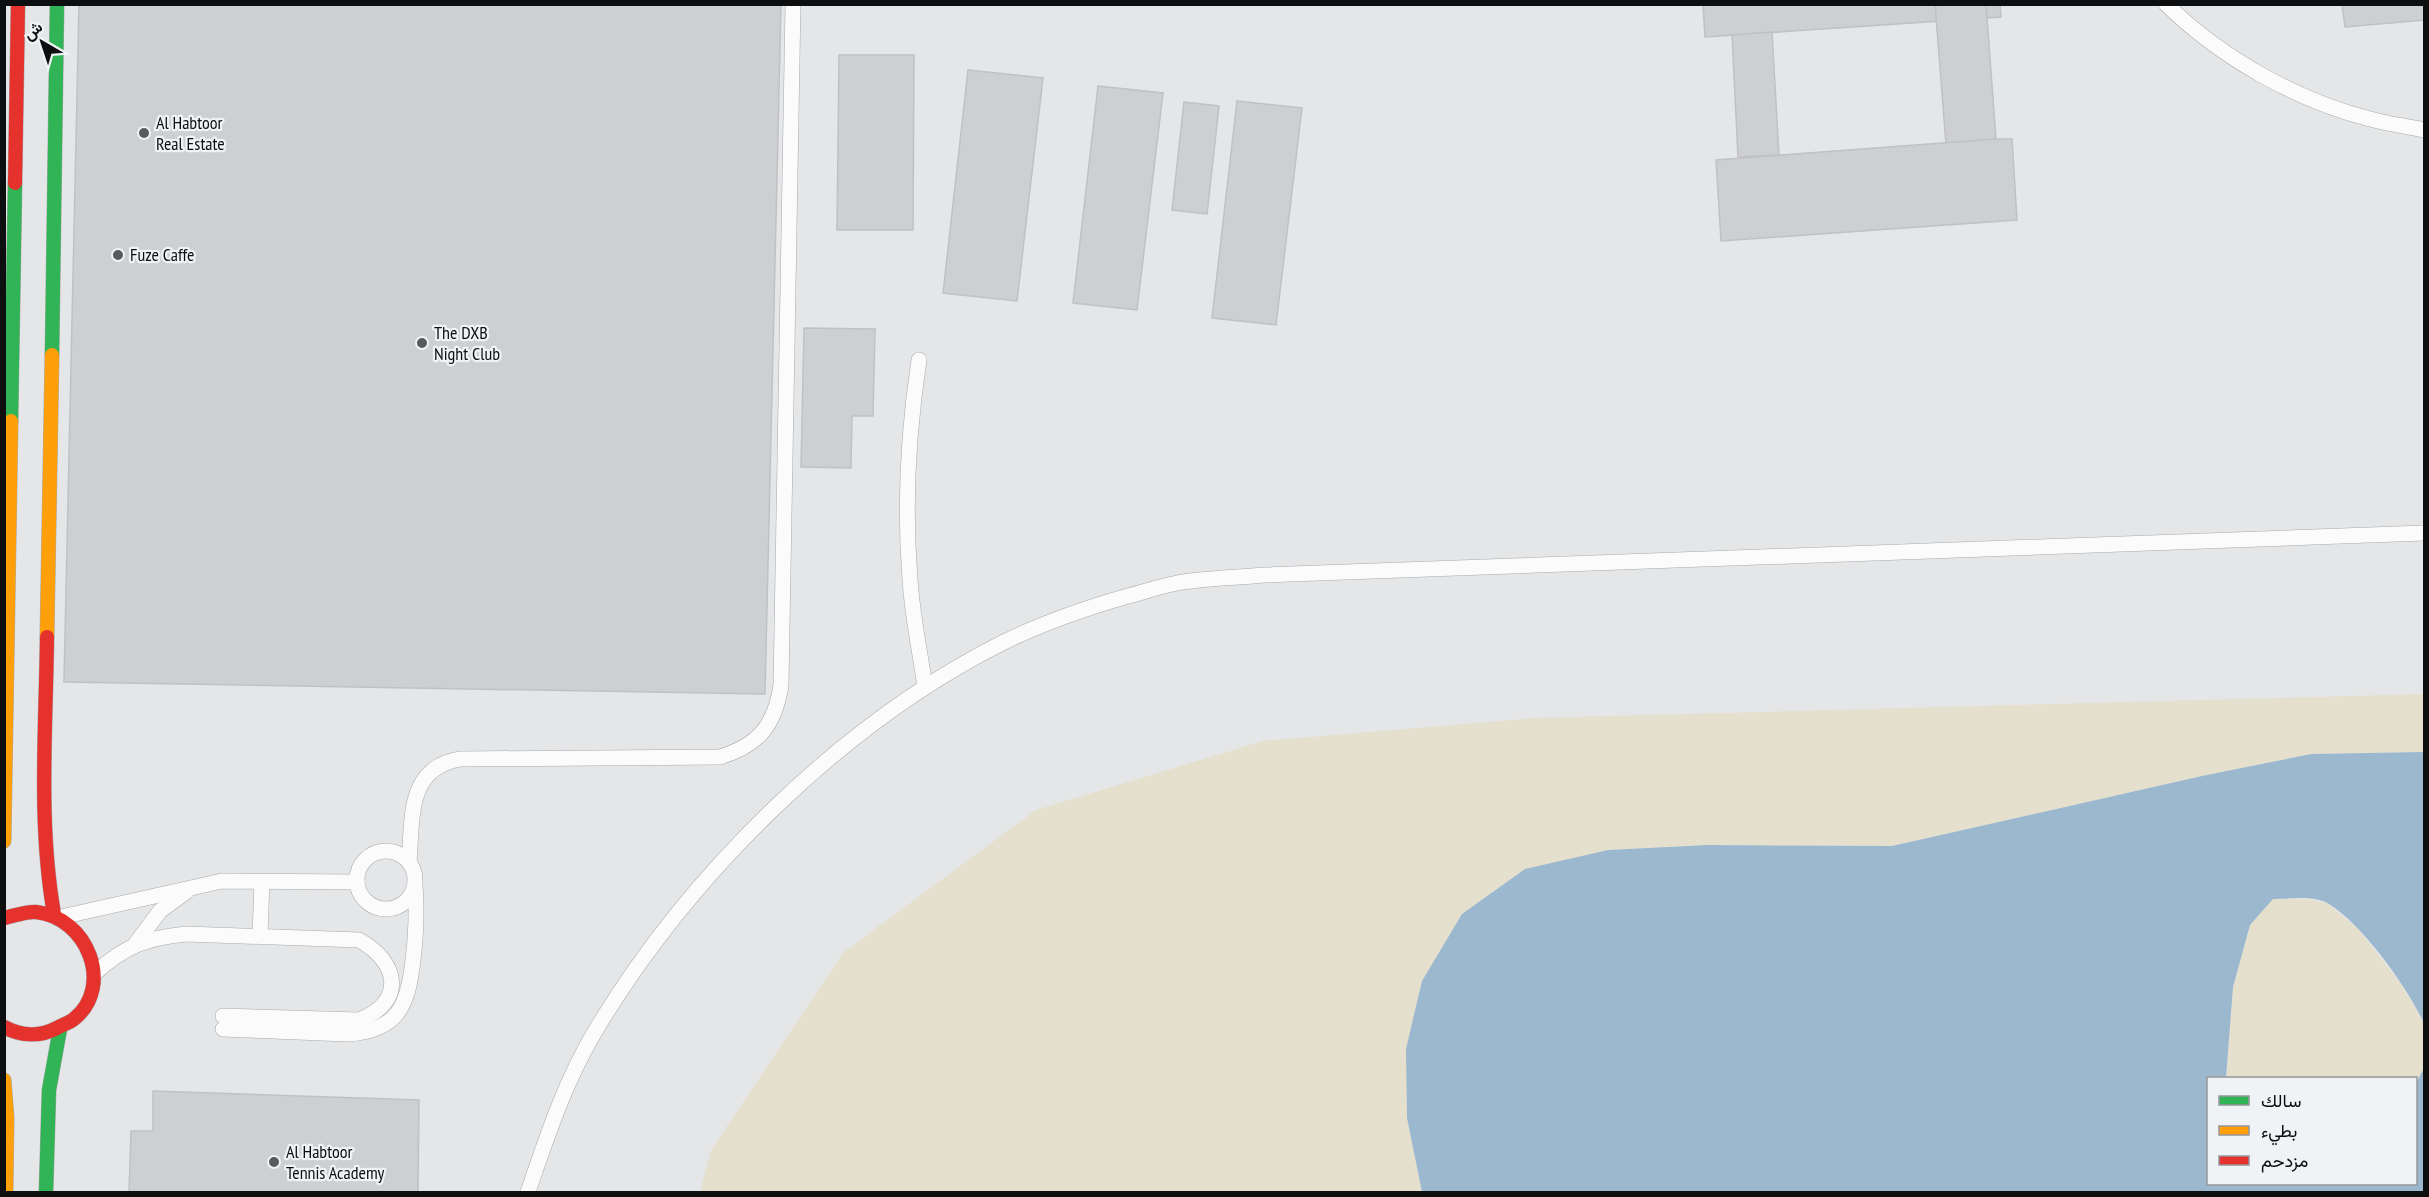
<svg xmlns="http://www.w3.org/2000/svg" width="2429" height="1197" viewBox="0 0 2429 1197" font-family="'PT Sans Narrow',Vazirmatn,sans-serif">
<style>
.sand{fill:#e5e0cd}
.water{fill:#9cb8cf}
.building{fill:#cecfd1;stroke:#c0c1c3;stroke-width:1.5}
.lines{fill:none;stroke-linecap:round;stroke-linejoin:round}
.lane-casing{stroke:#a8a9aa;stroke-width:16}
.fast-casing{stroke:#a8a9aa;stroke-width:15}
.slow-casing{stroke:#a8a9aa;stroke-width:15}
.jam-casing{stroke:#a8a9aa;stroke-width:15}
.lane{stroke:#fbfbfc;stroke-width:15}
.fast{stroke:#30b455;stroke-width:14}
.slow{stroke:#ff9f0a;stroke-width:14}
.jam{stroke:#e5322d;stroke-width:14}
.poi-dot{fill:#585a5b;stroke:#f0f3f6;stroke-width:2}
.labels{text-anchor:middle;stroke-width:4.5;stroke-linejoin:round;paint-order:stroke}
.poi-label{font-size:18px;fill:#0d0e0f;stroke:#f0f3f6;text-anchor:start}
</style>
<rect width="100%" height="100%" fill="#e4e6e8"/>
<!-- sand -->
<g class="sand">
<polygon points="2424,694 2424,752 2311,754 2202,776 1892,846 1708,845 1608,850 1407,1118 1422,1192 700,1192 711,1150 844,952 1036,810 1263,741 1535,718"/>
<polygon points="2273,899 2306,899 2327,903 2358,929 2401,984 2424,1023 2424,1068 2416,1083 2416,1078 2226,1078 2233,987 2250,925"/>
</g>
<!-- water -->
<path class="water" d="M2424,752v271c-17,-36 -61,-98 -95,-119 -15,-9 -39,-5 -56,-5l-23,26 -17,62 -7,91h-18v106h208v-101l8,-15v124h-1002l-15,-74 -1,-69 16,-68 40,-67 63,-45 83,-19 100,-5 184,1 310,-70 109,-22z"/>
<!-- building -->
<g class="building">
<polygon points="79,4 781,4 765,694 64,682"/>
<polygon points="1703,4 2000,4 2001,17 1705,37"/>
<polygon points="1935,4 1986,4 1997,153 1947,157"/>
<polygon points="2342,4 2424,4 2424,20 2345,27"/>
<polygon points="1772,32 1779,155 1738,157 1732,35"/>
<polygon points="839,55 914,55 913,230 837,230"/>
<polygon points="968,70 1043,78 1017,301 943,293"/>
<polygon points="1098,86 1163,93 1137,310 1073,303"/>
<polygon points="1237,101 1302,108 1276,325 1212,318"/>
<polygon points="1184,102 1219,106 1207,214 1172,210"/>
<polygon points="1996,139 2012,139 2017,220 1721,241 1716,160"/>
<polygon points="804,328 875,329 873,416 852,416 851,468 801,467"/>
<polygon points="153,1091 419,1100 418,1192 129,1192 131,1131 153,1131"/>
</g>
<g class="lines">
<!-- lane casing -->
<g class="lane-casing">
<g id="lane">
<path d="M2166,4c55,54 130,96 204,115 18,5 36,7 54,11"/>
<path d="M919,360c-11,73 -15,145 -9,219 2,36 10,72 15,108"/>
<circle cx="386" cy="880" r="29"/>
<path d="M409,862c4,-43 -3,-94 51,-103l260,-2c39,-12 55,-32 61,-72l12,-681"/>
<polyline points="61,917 222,881 357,882"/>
<polyline points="260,936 262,881"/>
<polyline points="136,943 160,911 186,892"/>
<path d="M95,973c30,-27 51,-35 91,-39l173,6c40,22 47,62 0,80l-136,-4"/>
<path d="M223,1029l124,5c51,-3 61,-28 66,-74 3,-25 4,-50 2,-75"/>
<path d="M528,1192c19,-56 38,-113 69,-164 93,-154 245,-305 407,-386 39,-19 82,-34 124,-46 16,-4 33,-10 49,-13 28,-5 58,-5 87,-8l1160,-42"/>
</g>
</g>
<!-- fast casing -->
<g class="fast-casing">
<g id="fast">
<polyline points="52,355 57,4"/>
<polyline points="11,421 15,183"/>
<polyline points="46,1192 49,1090 60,1029"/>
</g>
</g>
<!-- slow casing -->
<g class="slow-casing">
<g id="slow">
<polyline points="47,637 52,355"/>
<polyline points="4,841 11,421"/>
<polyline points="4,1080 7,1118 6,1192"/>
</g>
</g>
<!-- jam casing -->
<g class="jam-casing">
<g id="jam">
<polyline points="15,183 18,4"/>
<path d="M47,637c-1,92 -9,186 7,277"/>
<path d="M4,918c10,-2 22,-7 32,-6 51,5 79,74 38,107 -5,4 -12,6 -17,9 -17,9 -36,8 -53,-1"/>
</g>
</g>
<!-- lane -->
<use href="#lane" class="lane"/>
<!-- fast -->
<use href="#fast" class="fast"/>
<!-- slow -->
<use href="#slow" class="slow"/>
<!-- jam -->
<use href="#jam" class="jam"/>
</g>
<!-- markers -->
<g class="poi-dot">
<circle cx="144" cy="133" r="6"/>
<circle cx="118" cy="255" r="6"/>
<circle cx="422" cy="343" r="6"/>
<circle cx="274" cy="1162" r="6"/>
</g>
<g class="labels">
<!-- poi labels -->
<g class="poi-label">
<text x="156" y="129">Al Habtoor<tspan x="156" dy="21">Real Estate</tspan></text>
<text x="130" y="261">Fuze Caffe</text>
<text x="434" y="339">The DXB<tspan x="434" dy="21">Night Club</tspan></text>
<text x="286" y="1158">Al Habtoor<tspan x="286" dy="21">Tennis Academy</tspan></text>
</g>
</g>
<!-- border -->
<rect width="2429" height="1197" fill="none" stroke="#0d0e0f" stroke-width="12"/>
<!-- legend -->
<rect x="2207" y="1077" width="210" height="108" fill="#f0f3f6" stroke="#95979a" stroke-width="1.5"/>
<rect x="2219" y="1096" width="30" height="9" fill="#30b455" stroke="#95979a" stroke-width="1.5"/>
<text x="2261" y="1107" font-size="18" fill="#0d0e0f">سالك</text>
<rect x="2219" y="1126" width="30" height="9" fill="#ff9f0a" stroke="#95979a" stroke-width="1.5"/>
<text x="2261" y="1137" font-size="18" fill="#0d0e0f">بطيء</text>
<rect x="2219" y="1156" width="30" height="9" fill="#e5322d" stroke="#95979a" stroke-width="1.5"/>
<text x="2261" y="1167" font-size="18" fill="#0d0e0f">مزدحم</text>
<!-- north arrow -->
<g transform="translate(42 42) rotate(321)" stroke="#f0f3f6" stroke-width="4.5" paint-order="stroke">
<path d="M0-4.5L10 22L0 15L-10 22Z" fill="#0d0e0f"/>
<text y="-9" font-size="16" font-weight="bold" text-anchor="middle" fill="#0d0e0f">ش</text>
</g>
</svg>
